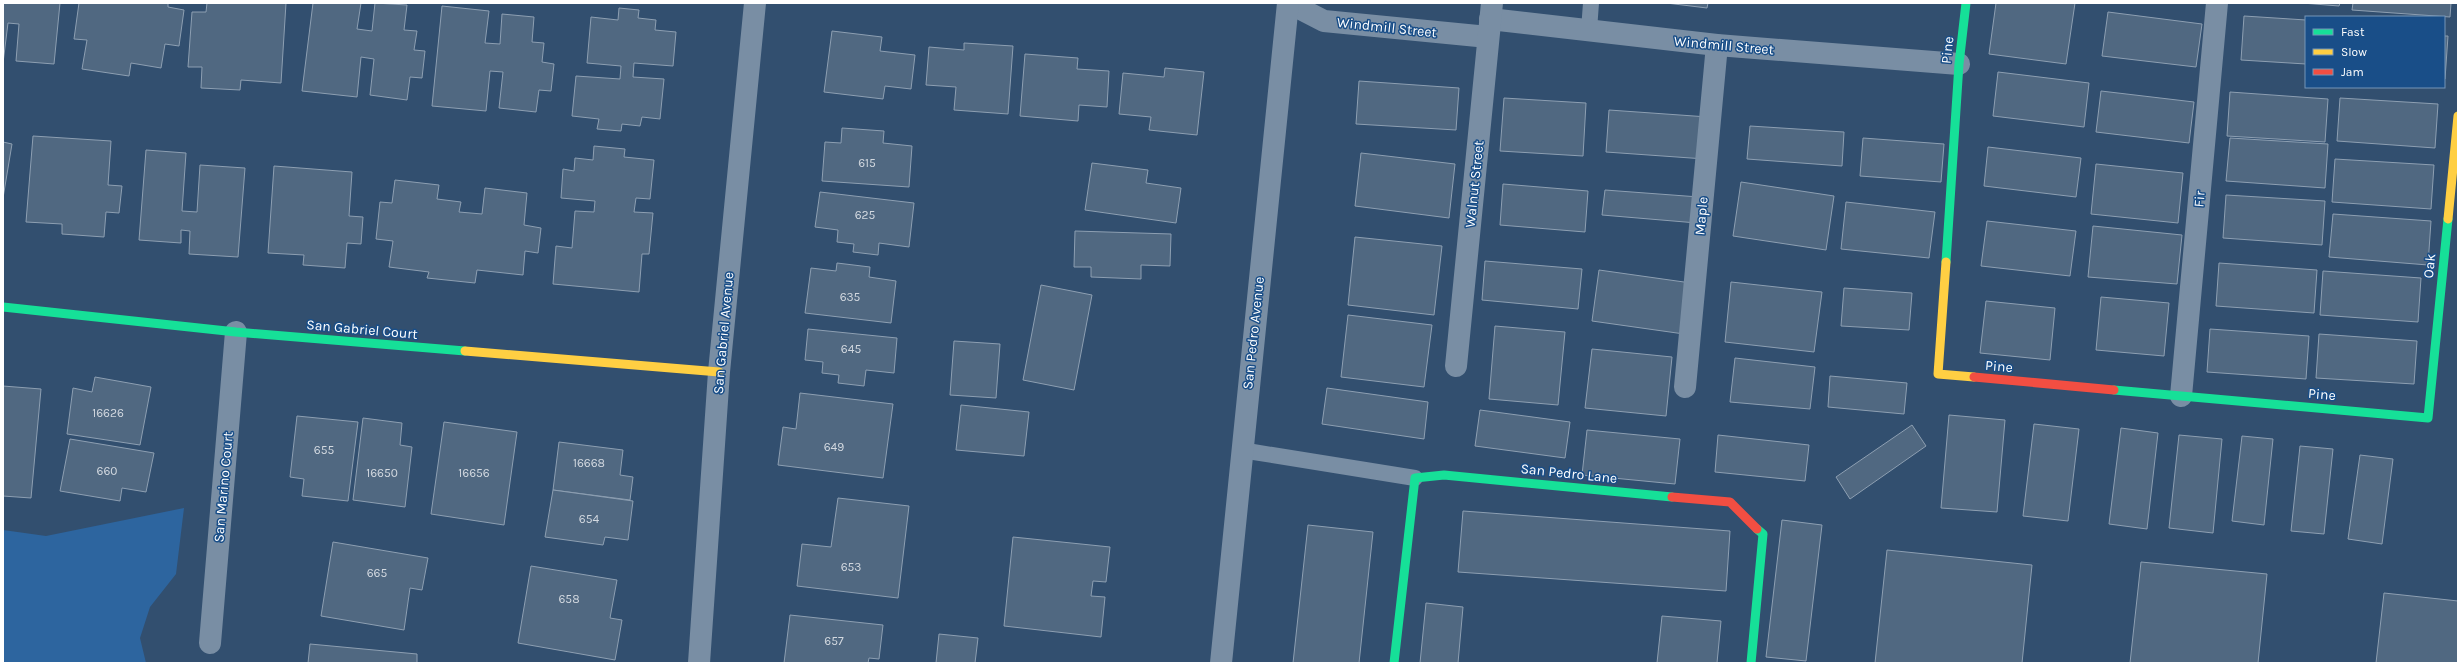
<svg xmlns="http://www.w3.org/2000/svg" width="2461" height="666" viewBox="0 0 2461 666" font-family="Karla,sans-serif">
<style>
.green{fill:#2d659f}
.building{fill:#506881;stroke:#8d9fb2}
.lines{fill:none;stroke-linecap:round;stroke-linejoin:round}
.lane{stroke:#798ea4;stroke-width:16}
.street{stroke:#798ea4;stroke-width:22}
.fast{stroke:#16e098;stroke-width:9}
.slow{stroke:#ffcf43;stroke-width:9}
.jam{stroke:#f24e42;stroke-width:9}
.labels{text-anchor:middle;stroke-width:3;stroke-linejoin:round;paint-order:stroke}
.number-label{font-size:12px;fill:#d3d9e0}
.street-label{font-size:14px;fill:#fff;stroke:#194e88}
</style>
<rect width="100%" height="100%" fill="#324f6f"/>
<!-- green -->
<polygon class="green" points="184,508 176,574 150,607 140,638 146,663 3,663 3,530 46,536"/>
<!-- building -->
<g class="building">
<polygon points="3,3 60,3 54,64 16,61 19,24 8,23 3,63"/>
<polygon points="79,3 168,3 168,7 184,10 179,46 165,44 161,68 131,63 129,76 82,69 87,40 74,39"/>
<polygon points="207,3 286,3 281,83 241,80 240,90 201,88 202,67 188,67 192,12 206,12"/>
<polygon points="313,3 361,3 357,29 372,31 375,3 407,5 404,30 417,31 414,50 425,51 422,78 410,77 407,100 370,95 374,59 361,57 357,97 302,91"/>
<polygon points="1666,3 1708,3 1707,8"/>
<polygon points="1996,3 2075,3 2066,64 1989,54"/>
<polygon points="2302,3 2340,3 2339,6"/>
<polygon points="2353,3 2451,3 2450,17 2352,10"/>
<polygon points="442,6 489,11 485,43 500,44 502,14 534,17 532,42 544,43 542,62 554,64 551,91 539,90 536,112 499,108 503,72 490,71 486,111 432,106"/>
<polygon points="619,8 639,10 638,18 656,20 655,30 676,32 673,66 634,63 633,77 664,79 660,119 642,117 640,126 622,124 621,131 597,129 599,119 572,116 576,76 620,79 621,66 587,63 591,17 618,20"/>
<polygon points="2108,12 2202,24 2196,67 2102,56"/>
<polygon points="2244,16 2306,20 2306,64 2241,60"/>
<polygon points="832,31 882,37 880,51 915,55 911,89 885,86 883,99 824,92"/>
<polygon points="2444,36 2448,36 2445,79 2444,79"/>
<polygon points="964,43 1013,46 1008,114 954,110 956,87 926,85 929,47 964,50"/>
<polygon points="1025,54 1078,58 1077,69 1109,71 1107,107 1079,105 1078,121 1020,116"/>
<polygon points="1165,68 1204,72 1197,135 1149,130 1151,117 1119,114 1123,73 1164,77"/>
<polygon points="1998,72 2089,83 2084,127 1993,116"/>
<polygon points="1359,81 1459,88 1456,130 1356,124"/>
<polygon points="2101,91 2194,102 2189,143 2096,132"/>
<polygon points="2230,92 2328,99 2325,142 2227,136"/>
<polygon points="1504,98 1586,103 1583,156 1500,151"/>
<polygon points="2340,98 2438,104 2435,148 2337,141"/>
<polygon points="1609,110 1708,117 1705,159 1606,152"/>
<polygon points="1750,126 1844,132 1842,166 1747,159"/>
<polygon points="842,128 884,131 883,143 912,146 909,187 822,181 825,142 841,143"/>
<polygon points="33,136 111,141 108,185 122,186 119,213 106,212 104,237 62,234 62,224 26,222"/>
<polygon points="1863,138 1944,144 1941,182 1860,176"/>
<polygon points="2230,138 2328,144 2325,188 2226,181"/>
<polygon points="3,142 12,144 3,198"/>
<polygon points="594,146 625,149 624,157 654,160 650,199 636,198 634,212 653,213 649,254 642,254 639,292 553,284 556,246 572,248 575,211 594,212 595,201 561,198 563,169 574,171 575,158 593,160"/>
<polygon points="1988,147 2081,158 2076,197 1984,186"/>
<polygon points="146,150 186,153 182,211 197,212 200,165 245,168 238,257 189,254 190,231 181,230 181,243 139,240"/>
<polygon points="1361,153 1455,164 1449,218 1355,206"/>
<polygon points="2335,159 2434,165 2431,209 2332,202"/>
<polygon points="1092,163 1148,170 1146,183 1181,188 1176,223 1085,210"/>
<polygon points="2096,164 2183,173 2178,223 2091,214"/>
<polygon points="274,166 352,172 349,216 363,217 361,244 347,243 345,268 303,265 304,255 268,253"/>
<polygon points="395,180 439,185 437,199 461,202 459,212 482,214 485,188 527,193 524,225 541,228 538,253 525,251 523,275 477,270 475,283 427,278 429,272 389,267 393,241 376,239 380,202 392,203"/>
<polygon points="1741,182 1834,196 1826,250 1733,236"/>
<polygon points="1503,184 1588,191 1585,232 1500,225"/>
<polygon points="1605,190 1699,197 1697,223 1602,215"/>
<polygon points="820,192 914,203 909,247 879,243 878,255 853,252 854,244 837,242 838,230 815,227"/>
<polygon points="2226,195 2325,201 2322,245 2223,238"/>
<polygon points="1846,202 1935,212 1929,258 1841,249"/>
<polygon points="2333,214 2431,221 2428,265 2329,257"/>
<polygon points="1987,221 2076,231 2070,276 1981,266"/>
<polygon points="2093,226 2182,235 2177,284 2088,277"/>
<polygon points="1075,231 1171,234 1170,266 1141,265 1141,279 1091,277 1091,267 1074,267"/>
<polygon points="1355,237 1442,246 1434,315 1348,305"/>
<polygon points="1485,261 1582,269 1578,309 1482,300"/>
<polygon points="837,263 870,267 869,277 896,281 891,323 805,313 811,268 836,271"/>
<polygon points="2219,263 2317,270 2314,313 2216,306"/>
<polygon points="1599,270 1691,283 1684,334 1592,321"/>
<polygon points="2323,271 2421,278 2418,322 2320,315"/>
<polygon points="1731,282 1822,292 1814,352 1725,342"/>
<polygon points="1041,285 1092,295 1074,390 1023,380"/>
<polygon points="1844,288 1912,293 1909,330 1841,326"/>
<polygon points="2101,297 2169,303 2164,356 2096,350"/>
<polygon points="1986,301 2055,308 2050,360 1980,353"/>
<polygon points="1348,315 1432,325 1424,387 1341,377"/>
<polygon points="1495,326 1565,332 1558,405 1489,399"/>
<polygon points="808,329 897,338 894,373 866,370 864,386 838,383 839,375 822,373 823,362 805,360"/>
<polygon points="2210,329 2309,336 2306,379 2207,372"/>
<polygon points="2319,334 2417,341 2414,384 2316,378"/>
<polygon points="954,341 1000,344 996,398 950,395"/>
<polygon points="1592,349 1672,357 1666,416 1585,408"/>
<polygon points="1735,358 1815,367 1810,409 1730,402"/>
<polygon points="1830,376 1907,383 1904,414 1828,407"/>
<polygon points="95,377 151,387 140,445 67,434 73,388 92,392"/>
<polygon points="3,386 41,389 31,498 3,496"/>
<polygon points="1327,388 1428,402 1424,439 1322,424"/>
<polygon points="800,393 893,404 883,478 778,465 783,427 796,429"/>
<polygon points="961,405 1029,412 1024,456 956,450"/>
<polygon points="1480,410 1570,422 1565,458 1475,446"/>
<polygon points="1949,415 2005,420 1997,512 1941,508"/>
<polygon points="297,416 358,422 348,501 302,496 304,479 290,477"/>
<polygon points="363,418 402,423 400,445 412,447 405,507 353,500"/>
<polygon points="444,422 517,432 504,525 431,514"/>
<polygon points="2034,424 2079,429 2068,521 2023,516"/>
<polygon points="1912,425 1926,446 1850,499 1836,477"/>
<polygon points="2121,428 2158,433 2147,529 2109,524"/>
<polygon points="1587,430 1680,439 1675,484 1582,475"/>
<polygon points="1718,435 1809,445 1805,481 1715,472"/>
<polygon points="2179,435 2222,439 2213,533 2169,528"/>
<polygon points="2242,436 2273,439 2264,525 2232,521"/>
<polygon points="70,439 154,453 146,492 122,488 120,501 60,491"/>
<polygon points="559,442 623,450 620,475 633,477 630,500 553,490"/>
<polygon points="2300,446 2333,449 2324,534 2291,531"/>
<polygon points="2360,455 2393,459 2382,544 2348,539"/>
<polygon points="553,490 633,501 628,540 605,537 603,545 545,537"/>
<polygon points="838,498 909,506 898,598 797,586 802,544 831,547"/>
<polygon points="1463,511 1730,531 1726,591 1458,572"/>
<polygon points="1782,520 1822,525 1806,661 1766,657"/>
<polygon points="1308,525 1373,532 1359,663 1293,663"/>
<polygon points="1013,537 1110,547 1106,582 1093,581 1091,596 1105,597 1101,637 1004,626"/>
<polygon points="333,542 428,558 422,590 410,588 404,630 321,616"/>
<polygon points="1887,550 2032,565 2022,663 1875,663"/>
<polygon points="2141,562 2267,574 2258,663 2130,663"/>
<polygon points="531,566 617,580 610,618 622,620 615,660 518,643"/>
<polygon points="2384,593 2458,601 2458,663 2376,663"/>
<polygon points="1426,603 1463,607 1458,663 1420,663"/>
<polygon points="790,615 883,625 879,659 869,658 868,663 784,663"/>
<polygon points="1662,616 1721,621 1717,663 1657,663"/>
<polygon points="939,634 978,638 975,663 936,663"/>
<polygon points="310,644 417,654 417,663 308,663"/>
</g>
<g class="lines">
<!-- lane -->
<g class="lane">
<polyline points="1589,30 1591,3"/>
<polyline points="1241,450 1415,478"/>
</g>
<!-- street -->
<g class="street">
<polyline points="1289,3 1324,21 1488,37"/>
<polyline points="1490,19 1717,45 1959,64"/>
<polyline points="1456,366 1492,3"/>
<polyline points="1685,387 1717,45"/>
<polyline points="2181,396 2217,3"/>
<polyline points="210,643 236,332"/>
<polyline points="699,663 719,372 755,3"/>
<polyline points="1221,663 1288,3"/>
</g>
<!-- fast -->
<g class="fast">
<polyline points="1946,262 1959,64 1966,3"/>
<polyline points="3,307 236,332 465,351"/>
<polyline points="2114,390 2428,418 2448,219"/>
<polyline points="1394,663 1415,478 1444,475 1672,497"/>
<polyline points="1751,663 1763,534 1757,529"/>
</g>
<!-- slow -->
<g class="slow">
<polyline points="2448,219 2458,116"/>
<polyline points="1946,262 1938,374 1974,377"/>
<polyline points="465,351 719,372"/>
</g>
<!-- jam -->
<g class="jam">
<polyline points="1974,377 2114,390"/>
<polyline points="1672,497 1730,502 1757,529"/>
</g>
</g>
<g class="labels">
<!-- number labels -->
<g class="number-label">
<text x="867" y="167">615</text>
<text x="865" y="219">625</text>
<text x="850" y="301">635</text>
<text x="851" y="353">645</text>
<text x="108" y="417">16626</text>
<text x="834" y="451">649</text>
<text x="324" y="454">655</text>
<text x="589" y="467">16668</text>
<text x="107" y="475">660</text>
<text x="382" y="477">16650</text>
<text x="474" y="477">16656</text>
<text x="589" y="523">654</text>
<text x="851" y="571">653</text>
<text x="377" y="577">665</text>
<text x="569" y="603">658</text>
<text x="834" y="645">657</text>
</g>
<!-- street labels -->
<g class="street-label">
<text transform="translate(1387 27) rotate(6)" y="5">Windmill Street</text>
<text transform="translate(1724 45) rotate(5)" y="5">Windmill Street</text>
<text transform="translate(1947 50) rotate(-84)" y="5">Pine</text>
<text transform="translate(1474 184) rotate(-84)" y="5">Walnut Street</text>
<text transform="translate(2199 199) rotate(-85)" y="5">Fir</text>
<text transform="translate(1701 216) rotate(-85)" y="5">Maple</text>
<text transform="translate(2429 266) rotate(-84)" y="5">Oak</text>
<text transform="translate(362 329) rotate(5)" y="5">San Gabriel Court</text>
<text transform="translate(723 333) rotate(-85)" y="5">San Gabriel Avenue</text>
<text transform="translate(1253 333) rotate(-84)" y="5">San Pedro Avenue</text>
<text transform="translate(1999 366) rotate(5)" y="5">Pine</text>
<text transform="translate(2322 394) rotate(5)" y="5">Pine</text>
<text transform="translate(1569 473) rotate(6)" y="5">San Pedro Lane</text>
<text transform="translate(223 487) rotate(-85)" y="5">San Marino Court</text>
</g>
</g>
<!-- border -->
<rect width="2461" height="666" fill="none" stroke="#ffffff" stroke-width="8"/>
<!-- legend -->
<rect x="2305" y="16" width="140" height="72" fill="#194e88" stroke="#7595b8"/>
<rect x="2313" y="29" width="20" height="6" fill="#16e098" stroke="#7595b8"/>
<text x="2341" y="36" font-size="12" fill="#ffffff">Fast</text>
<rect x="2313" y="49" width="20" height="6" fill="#ffcf43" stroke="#7595b8"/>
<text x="2341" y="56" font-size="12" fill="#ffffff">Slow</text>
<rect x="2313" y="69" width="20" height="6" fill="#f24e42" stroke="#7595b8"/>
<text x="2341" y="76" font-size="12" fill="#ffffff">Jam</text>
</svg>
